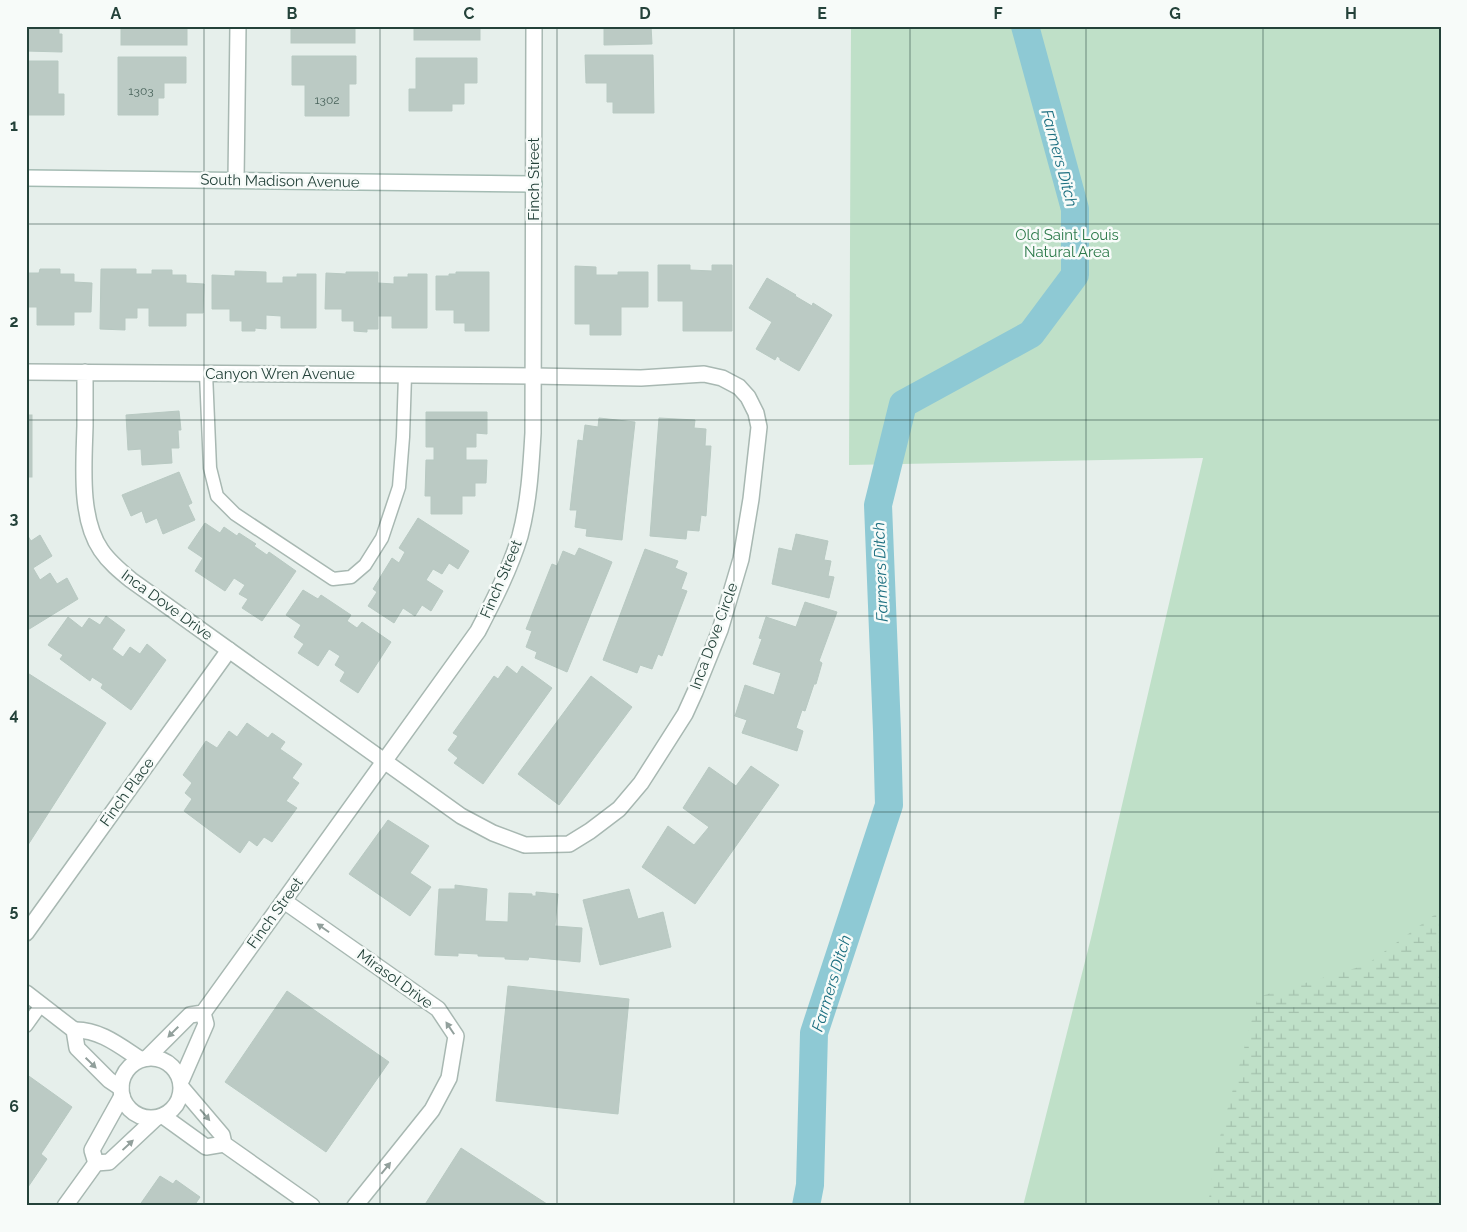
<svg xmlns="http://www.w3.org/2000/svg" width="1467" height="1232" viewBox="0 0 1467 1232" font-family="Raleway,sans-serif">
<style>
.grass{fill:#bfe0c8}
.wetland{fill:url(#wetland-marsh)}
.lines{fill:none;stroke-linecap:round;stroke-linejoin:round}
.canal{stroke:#8ec9d4;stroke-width:28}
.building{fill:#bbcac4;stroke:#b8c9c2}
.lane-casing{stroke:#a8b8b2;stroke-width:15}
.street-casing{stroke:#a8b8b2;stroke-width:18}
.secondary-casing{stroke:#a4bbb3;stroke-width:18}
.lane{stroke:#fff;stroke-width:12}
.street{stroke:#fff;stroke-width:15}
.secondary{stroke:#fff;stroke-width:15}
.oneway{fill:#92a09c}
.grid{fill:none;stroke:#24423a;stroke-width:1;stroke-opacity:0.55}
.labels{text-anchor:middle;stroke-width:5;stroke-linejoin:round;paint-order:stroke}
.number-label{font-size:12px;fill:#4a645c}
.street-label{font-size:15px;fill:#24423a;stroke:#f7fbf9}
.park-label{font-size:15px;fill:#2d7a4b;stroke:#f7fbf9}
.water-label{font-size:16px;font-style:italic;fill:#1c6f80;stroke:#f7fbf9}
.neatline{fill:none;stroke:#24423a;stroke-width:2}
.grid-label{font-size:16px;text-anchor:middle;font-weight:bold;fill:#24423a}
</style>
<defs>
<pattern id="wetland-marsh" width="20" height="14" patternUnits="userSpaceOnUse" patternTransform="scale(1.25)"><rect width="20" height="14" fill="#bfe0c8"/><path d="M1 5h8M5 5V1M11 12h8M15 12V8" fill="none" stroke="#a4c1ad"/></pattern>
</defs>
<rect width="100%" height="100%" fill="#e6efeb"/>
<!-- grass -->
<polygon class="grass" points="851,26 1441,26 1441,1206 1023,1206 1091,938 1203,458 849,465"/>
<!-- wetland -->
<polygon class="wetland" points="1441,910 1441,1206 1208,1206 1215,1155 1258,997 1366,965"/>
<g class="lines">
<!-- canal -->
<polyline class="canal" points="806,1206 810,1185 814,1033 889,805 887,731 878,505 903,404 1031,334 1075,275 1075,209 1025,26"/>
</g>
<!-- building -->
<g class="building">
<polygon points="26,26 59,26 59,34 62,34 62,52 26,51"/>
<rect x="121" y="26" width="66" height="19"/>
<rect x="291" y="26" width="64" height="17"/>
<rect x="414" y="26" width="66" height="14"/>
<polygon points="604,26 651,26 652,44 604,45"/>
<polygon points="585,55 653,55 654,113 613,113 613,102 607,102 607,83 586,83"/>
<polygon points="292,56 356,56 356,84 349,84 349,116 305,116 305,85 292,85"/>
<polygon points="118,57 186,57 186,83 164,83 164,98 158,98 158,115 118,115"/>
<polygon points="416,58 477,58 477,83 464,83 464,104 452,104 452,111 409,111 409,89 416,89"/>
<polygon points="26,61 58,61 58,94 64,94 64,115 26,115"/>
<polygon points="658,265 690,265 690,270 712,271 712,265 732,265 732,331 683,331 683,301 658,301"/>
<polygon points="575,266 596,267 596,275 618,275 618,272 648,272 648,307 621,307 621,335 590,335 590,324 575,324"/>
<polygon points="40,269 60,269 60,274 74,274 74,282 92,283 91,312 74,312 74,325 37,325 37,307 26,307 26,273 39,273"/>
<polygon points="101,269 136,269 136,274 152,274 152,270 172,270 172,275 186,275 186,283 204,284 203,313 186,313 186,326 149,326 149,308 137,308 137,318 125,318 125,330 100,329"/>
<polygon points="235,271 266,272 266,283 283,283 283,277 297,277 297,274 316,274 316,328 281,328 281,316 266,315 266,329 255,328 255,331 242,331 242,321 230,321 230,309 212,309 212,275 235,276"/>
<polygon points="346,272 378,272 378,283 394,284 394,277 408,277 408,274 427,274 427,328 392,328 392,316 378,316 378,329 367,329 367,332 354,331 354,321 342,321 342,309 325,309 326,273 346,274"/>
<polygon points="456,272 489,272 489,331 465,331 465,323 454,323 454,310 436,310 436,276 449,276 449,274 456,274"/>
<polygon points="767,278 796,295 795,296 812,306 813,303 832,315 799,371 780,360 780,358 777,356 775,360 756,349 772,322 749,308"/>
<polygon points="179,411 181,430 178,430 179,448 171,448 172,463 142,465 141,449 128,450 126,415"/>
<polygon points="426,412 487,412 487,434 476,433 476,447 466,447 466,460 487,460 486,483 475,483 475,496 462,496 462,514 431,514 431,496 425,496 426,460 434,460 434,447 426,447"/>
<rect x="26" y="415" width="6" height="62"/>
<polygon points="599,418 635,422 622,540 586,536 587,529 575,527 577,510 570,510 578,440 583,441 585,425 598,427"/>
<polygon points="659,418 695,420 694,428 706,429 705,446 711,446 706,516 701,515 699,531 687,530 686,539 650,536"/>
<polygon points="179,472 192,503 188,505 195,520 163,534 157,518 146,523 142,511 131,516 122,495"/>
<polygon points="418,518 469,551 458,569 449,563 442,574 433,569 426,580 443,591 431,611 422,605 415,616 403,608 394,623 368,606 377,592 373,589 392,558 399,563 405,552 399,548"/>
<polygon points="205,523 220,533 224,527 237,536 239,533 256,544 254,546 267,555 269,552 296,571 262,621 242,608 248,599 239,594 245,585 234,578 225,591 195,571 203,558 188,548"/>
<polygon points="26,533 31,541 40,535 52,556 33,568 40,580 50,573 57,584 67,578 78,599 26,631"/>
<polygon points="796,534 828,541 824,560 831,561 828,576 834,577 829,598 772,584 779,548 792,551"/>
<polygon points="579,548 612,562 567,672 535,658 537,652 526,647 532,631 526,629 552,564 557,566 563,551 575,556"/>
<polygon points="645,549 678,561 675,568 687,573 681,589 687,591 662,656 658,654 652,669 640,665 637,673 603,660"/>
<polygon points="303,590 318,599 321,595 351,615 347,621 357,628 362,622 391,642 358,693 340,681 345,672 335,665 340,656 329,649 318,666 298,653 304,644 294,637 301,625 286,615"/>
<polygon points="805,602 837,612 819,661 822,663 816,684 814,684 805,711 802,710 796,728 803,731 797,751 742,733 747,720 735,716 745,685 774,695 781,673 753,664 762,639 759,638 766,617 796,627"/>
<polygon points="106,616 125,630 112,649 123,657 130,647 140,654 147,644 166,660 131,710 101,688 103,684 92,677 90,681 60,659 63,655 48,645 68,617 82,628 89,618 100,625"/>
<polygon points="507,666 517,674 522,666 552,688 483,784 454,763 458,758 448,750 458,736 453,733 494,676 498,679"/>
<polygon points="26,672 106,723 26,848"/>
<polygon points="591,676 632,707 559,805 518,774"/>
<polygon points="247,723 268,738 272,733 285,742 280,749 302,764 292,778 299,783 286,801 297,808 272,842 264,837 257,846 249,840 240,853 184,811 192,799 185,793 192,783 183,775 206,741 217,748 229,731 237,737"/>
<polygon points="751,766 779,785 695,904 642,867 668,826 694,845 709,827 683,808 709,767 736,786"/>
<polygon points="388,820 429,846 410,873 431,887 410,916 349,874"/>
<polygon points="455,885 487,889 485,921 508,922 509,893 532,894 532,896 536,896 536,892 558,894 555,926 582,928 580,962 529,957 528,960 505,959 505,957 478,956 478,954 458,953 458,956 435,955 439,889 455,889"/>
<polygon points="629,889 638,919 663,912 671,947 600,965 583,900"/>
<polygon points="508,986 629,999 618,1114 496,1101"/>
<polygon points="287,991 389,1062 326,1152 225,1082"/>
<polygon points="26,1074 72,1107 41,1154 47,1159 26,1190"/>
<polygon points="461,1148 550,1206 424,1206"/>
<polygon points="160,1176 173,1184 176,1180 200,1197 194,1206 139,1206"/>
</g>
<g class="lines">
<!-- lane casing -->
<g class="lane-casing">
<g id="lane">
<polyline points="206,373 210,468 217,496 235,514 333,579 351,577 365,565 382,538 399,487 403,437 405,375"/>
<polyline points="26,1026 41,1005"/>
</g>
</g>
<!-- street casing -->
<g class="street-casing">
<g id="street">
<polyline points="236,180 238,26"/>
<path d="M26,372l507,4 108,2 63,-4 18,4 17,9 9,10 8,16 3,14 -8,72 -10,60 -21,71 -25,62 -10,22 -44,69 -22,26 -29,22 -21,13 -44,1 -32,-12 -32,-17 -330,-236c-11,-9 -22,-18 -30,-30 -22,-32 -17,-86 -16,-124 0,-18 0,-36 0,-54"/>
<polyline points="284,901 438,1009 456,1036 449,1078 432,1110 355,1206"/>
<polyline points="26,933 229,650"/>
<polyline points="26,993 74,1030 77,1048 109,1080 121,1088"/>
<path d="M74,1030c25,-1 46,16 66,29"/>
<circle cx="151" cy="1088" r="30"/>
<path d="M147,1058l43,-43 13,-2 275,-382c16,-31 32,-62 42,-95 9,-34 11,-69 13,-103l1,-407"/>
<polyline points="182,1079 206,1024 203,1013"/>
<polyline points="182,1088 222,1135 224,1144 312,1206"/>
<polyline points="163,1116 206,1147 224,1144"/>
<polyline points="96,1163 92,1150 122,1096"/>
<polyline points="65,1206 96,1163 109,1162 156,1118"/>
</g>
</g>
<!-- secondary casing -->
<g class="secondary-casing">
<polyline id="secondary" points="26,178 534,184"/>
</g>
<!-- lane -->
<use href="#lane" class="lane"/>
<!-- street -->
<use href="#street" class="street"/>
<!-- secondary -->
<use href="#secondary" class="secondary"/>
</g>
<!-- one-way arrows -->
<defs><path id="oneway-solid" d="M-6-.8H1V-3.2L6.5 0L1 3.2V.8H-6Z" transform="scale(1.25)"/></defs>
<g class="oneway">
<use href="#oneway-solid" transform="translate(323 928) rotate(-145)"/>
<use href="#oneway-solid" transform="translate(450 1028) rotate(-124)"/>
<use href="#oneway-solid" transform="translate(173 1032) rotate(135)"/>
<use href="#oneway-solid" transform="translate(91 1063) rotate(44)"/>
<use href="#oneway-solid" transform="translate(205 1115) rotate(49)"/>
<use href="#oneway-solid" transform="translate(128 1145) rotate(-43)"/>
<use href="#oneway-solid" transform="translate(386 1168) rotate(-51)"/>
</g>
<!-- grid -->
<path class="grid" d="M204,26v1180M380,26v1180M557,26v1180M734,26v1180M910,26v1180M1086,26v1180M1263,26v1180M26,224h1415M26,420h1415M26,616h1415M26,812h1415M26,1008h1415"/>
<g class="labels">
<!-- number labels -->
<g class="number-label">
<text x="141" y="95">1303</text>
<text x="327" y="104">1302</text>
</g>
<!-- street labels -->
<g class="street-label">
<text transform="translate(534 179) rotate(-90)" y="5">Finch Street</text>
<text transform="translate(280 181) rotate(1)" y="5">South Madison Avenue</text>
<text x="280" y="379">Canyon Wren Avenue</text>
<text transform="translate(501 579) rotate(-67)" y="5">Finch Street</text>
<text transform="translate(167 605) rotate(36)" y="5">Inca Dove Drive</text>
<text transform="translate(714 636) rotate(-70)" y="5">Inca Dove Circle</text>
<text transform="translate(127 792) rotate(-54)" y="5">Finch Place</text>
<text transform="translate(275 913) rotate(-54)" y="5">Finch Street</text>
<text transform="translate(395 979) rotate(36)" y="5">Mirasol Drive</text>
</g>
<!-- park labels -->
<g class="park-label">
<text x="1067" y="240">Old Saint Louis<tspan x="1067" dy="17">Natural Area</tspan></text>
</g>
<!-- water labels -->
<g class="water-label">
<text transform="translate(1060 158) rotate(75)" y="6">Farmers Ditch</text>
<text transform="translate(880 572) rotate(-92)" y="6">Farmers Ditch</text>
<text transform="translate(831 983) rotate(-73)" y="6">Farmers Ditch</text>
</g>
</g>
<!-- border -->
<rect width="1467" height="1232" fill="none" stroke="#f7fbf9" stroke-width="55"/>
<rect x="28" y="28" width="1412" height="1176" class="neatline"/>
<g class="grid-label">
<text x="116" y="19">A</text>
<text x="292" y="19">B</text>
<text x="469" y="19">C</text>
<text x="645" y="19">D</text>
<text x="822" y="19">E</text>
<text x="998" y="19">F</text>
<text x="1175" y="19">G</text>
<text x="1351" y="19">H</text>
<text x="14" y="131">1</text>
<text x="14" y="327">2</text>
<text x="14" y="524">3</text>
<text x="14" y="720">4</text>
<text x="14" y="916">5</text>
<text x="14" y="1112">6</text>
</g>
</svg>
